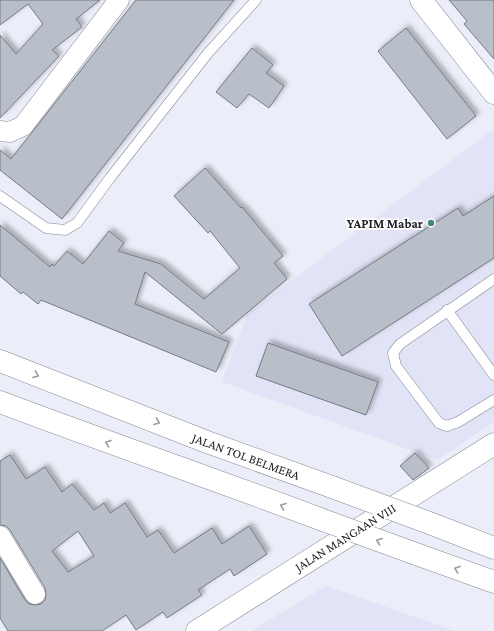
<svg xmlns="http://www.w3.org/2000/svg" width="494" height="631" viewBox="0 0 494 631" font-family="'Crimson Pro',serif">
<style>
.built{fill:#e1e3f6}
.building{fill:#b9bfc9;stroke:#757b84;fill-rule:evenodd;filter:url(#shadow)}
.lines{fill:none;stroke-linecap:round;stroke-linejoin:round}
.service-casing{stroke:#888994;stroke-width:11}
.minor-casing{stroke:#888994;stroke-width:21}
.tertiary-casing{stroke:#888994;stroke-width:23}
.motorway-casing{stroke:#888994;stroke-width:23}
.service{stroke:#fff;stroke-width:10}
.minor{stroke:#fff;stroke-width:20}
.tertiary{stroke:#fff;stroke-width:22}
.motorway{stroke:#fff;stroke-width:22}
.motorway-bridge-casing{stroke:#888994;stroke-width:23;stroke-linecap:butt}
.motorway-bridge{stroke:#fff;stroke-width:22}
.oneway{stroke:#9c9c9e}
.poi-dot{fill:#46887a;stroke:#fff;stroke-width:1.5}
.labels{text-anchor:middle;stroke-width:3.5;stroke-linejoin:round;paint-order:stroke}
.poi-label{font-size:13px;font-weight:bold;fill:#232327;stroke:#fff;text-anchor:end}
.street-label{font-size:13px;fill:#232327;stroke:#fff}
</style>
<defs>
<filter id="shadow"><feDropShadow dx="3.5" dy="-3.5" stdDeviation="2" flood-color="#0004"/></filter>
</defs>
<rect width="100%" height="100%" fill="#ebedf8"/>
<!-- built -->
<g class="built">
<polygon points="492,130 494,132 494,422 438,460 222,382 247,314"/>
<polygon points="326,586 455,631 251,631"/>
</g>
<!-- building -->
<g class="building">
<polygon points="0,0 100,0 76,19 82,27 52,50 59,56 0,118 0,35 16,54 43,24 28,4 0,25"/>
<polygon points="136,0 234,0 62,219 0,170 0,150 11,159"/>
<polygon points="449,0 494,0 494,59 464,24 467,21"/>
<polygon points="406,28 476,116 447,139 378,51"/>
<polygon points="252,48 273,65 266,73 284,86 269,108 249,94 237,108 216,92"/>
<polygon points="205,168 241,208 242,207 283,256 274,263 287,279 222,334 145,272 135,304 229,342 216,372 41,300 38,304 23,292 21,294 0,276 0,225 50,267 52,264 54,266 67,251 83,264 109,231 124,243 118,251 161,264 204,299 240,268 210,231 208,233 174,196"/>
<polygon points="494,196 494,258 342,356 309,304 458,208 463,216"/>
<polygon points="268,343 378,382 366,415 256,376"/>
<polygon points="415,453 429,468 413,480 400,466"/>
<path d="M10,455l16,24 19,-12 17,25 10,-8 22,26 10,-7 6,10 15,-10 22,34 11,-7 16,23 38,-25 10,16 27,-18 18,28 -33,22 -4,-7 -32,21 4,5 -35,23 -4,-6 -27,18 -10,-15 -24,16h-94l-8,-13v-60l25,42 4,4 6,1 6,-1 4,-4 1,-6 -1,-6 -35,-58 -4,-4 -6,-1v-64zM78,531l16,25 -26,16 -16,-21z"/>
</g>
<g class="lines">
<!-- service casing -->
<g class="service-casing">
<g id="service">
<polyline points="0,196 46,228 65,230 77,223 110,178 208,53 256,0"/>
<polyline points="494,279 400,344 393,353 396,366 439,423 447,426 458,422 494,400"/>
<polyline points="447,310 494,375"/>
</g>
</g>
<!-- minor casing -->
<g class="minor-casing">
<g id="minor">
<polyline points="0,131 10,132 23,126 119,0"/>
<polyline points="0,536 35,594"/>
</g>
</g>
<!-- tertiary casing -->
<g class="tertiary-casing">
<g id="tertiary">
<polyline points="421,0 494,93"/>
<polyline points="197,631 494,444"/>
</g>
</g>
<!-- motorway casing -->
<g class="motorway-casing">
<g id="motorway">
<polyline points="0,361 207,442 332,487"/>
<path d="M0,402c106,40 214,77 320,117"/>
<polyline points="432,524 494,548"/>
<polyline points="416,554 494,582"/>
</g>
</g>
<!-- service -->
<use href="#service" class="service"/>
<!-- minor -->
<use href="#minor" class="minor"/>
<!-- tertiary -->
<use href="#tertiary" class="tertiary"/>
<!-- motorway -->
<use href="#motorway" class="motorway"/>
<!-- motorway-bridge casing -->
<g class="motorway-bridge-casing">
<g id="motorway-bridge">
<polyline points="332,487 432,524"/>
<polyline points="320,519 416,554"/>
</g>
</g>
<!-- motorway-bridge -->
<use href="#motorway-bridge" class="motorway-bridge"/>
</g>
<!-- one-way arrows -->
<defs><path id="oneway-chevron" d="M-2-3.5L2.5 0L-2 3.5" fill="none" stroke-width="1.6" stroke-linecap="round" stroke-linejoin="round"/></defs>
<g class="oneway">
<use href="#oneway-chevron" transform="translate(36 375) rotate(21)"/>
<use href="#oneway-chevron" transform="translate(157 422) rotate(21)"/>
<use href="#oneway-chevron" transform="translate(108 443) rotate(-160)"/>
<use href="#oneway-chevron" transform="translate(283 506) rotate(-159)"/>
<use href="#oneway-chevron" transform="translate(379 541) rotate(-160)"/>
<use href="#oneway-chevron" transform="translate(457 569) rotate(-160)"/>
</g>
<!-- markers -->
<circle class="poi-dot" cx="431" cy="223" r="4"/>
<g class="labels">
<!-- poi labels -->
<g class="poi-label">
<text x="423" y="228">YAPIM Mabar</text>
</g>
<!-- street labels -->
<g class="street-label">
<text transform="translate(246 456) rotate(20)" y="5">JALAN TOL BELMERA</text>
<text transform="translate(345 537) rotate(-32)" y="5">JALAN MANGAAN VIII</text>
</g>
</g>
</svg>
